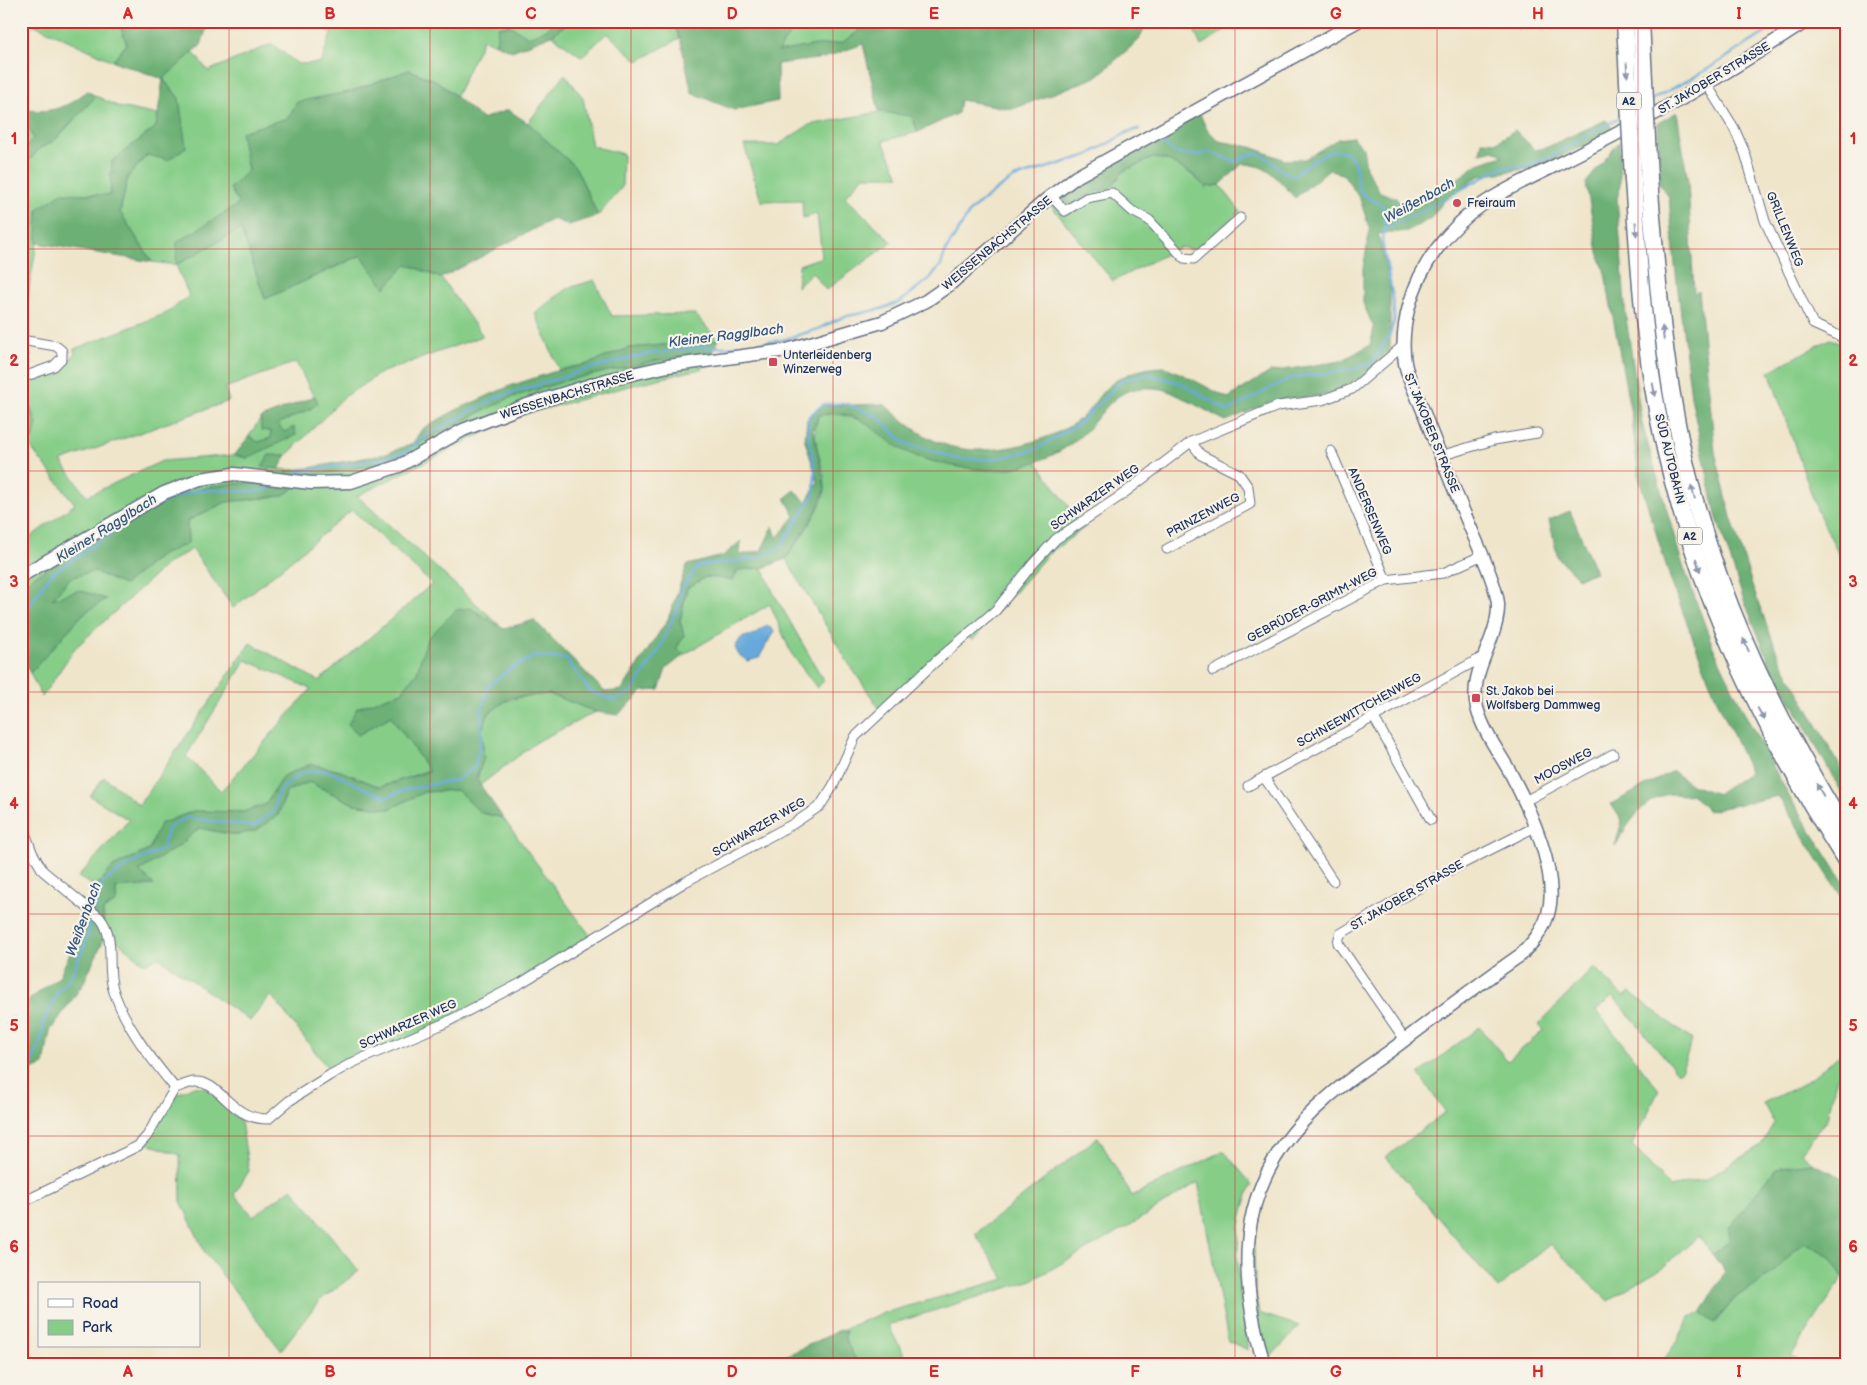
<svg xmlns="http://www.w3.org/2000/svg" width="1867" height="1385" viewBox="0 0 1867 1385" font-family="'Balsamiq Sans',sans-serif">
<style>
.green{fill:#86cd88;stroke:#507e73;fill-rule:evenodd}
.forest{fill:#6cb074;stroke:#447069}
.water{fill:#66a9da;stroke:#406c9c}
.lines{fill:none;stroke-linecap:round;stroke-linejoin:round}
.stream{stroke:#66a9da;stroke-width:2.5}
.minor-casing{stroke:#656f84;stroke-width:11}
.secondary-casing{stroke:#656f84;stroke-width:15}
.motorway-casing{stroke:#656f84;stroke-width:19}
.minor{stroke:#fff;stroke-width:9}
.secondary{stroke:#fff;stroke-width:12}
.motorway{stroke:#fff;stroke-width:16}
.motorway-bridge-casing{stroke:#656f84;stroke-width:19;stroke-linecap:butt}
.motorway-bridge{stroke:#fff;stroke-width:16}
.oneway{fill:#8d97ae}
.grid{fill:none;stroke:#d62828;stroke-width:1;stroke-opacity:0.55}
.poi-dot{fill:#d1495b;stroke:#f7f3e8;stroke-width:2}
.labels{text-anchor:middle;stroke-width:4.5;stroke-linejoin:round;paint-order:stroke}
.shield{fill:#f7f3e8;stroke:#5d6a87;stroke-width:1}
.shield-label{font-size:11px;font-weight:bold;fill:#1b2f5e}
.street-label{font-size:12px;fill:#1b2f5e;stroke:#f7f3e8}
.poi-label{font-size:12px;fill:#1b2f5e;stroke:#f7f3e8;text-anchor:start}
.water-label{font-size:14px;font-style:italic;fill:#325483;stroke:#f7f3e8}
.neatline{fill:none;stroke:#d62828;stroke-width:2}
.grid-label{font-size:16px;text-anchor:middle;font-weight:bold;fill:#d62828}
</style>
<rect width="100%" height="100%" fill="#f7f3e8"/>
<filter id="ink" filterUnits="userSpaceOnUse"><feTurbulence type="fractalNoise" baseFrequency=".02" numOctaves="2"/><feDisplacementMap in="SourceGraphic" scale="10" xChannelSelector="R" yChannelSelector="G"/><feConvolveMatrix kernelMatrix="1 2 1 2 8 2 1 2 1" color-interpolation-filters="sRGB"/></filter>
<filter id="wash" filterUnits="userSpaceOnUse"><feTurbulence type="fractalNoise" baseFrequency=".0096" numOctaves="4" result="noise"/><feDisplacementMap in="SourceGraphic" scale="20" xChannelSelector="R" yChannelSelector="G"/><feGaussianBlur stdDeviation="1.12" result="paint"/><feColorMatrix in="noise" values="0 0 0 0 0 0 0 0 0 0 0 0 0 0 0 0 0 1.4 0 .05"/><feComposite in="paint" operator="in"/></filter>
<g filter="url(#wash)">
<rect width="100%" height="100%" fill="#efe5ca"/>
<!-- green -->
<g class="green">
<polygon points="26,21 118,21 127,44 113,61"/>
<path d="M328,21h189l1,2 35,-2 -6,8 -18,8 -20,-12 -11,2 -2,17 -13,-5 -27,57 -19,-15 -28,-11 -60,22 -52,10 -9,16 -46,14 6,38 -9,34 -63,60 65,-35 24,70 97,-44 45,9 34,14 42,58 -103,37 -37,25 -56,57 -18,1 -6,11 26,3 -12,14c-18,0 -36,-2 -54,1 -67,8 -136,60 -194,94l-8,9v-44l54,-40 -54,-69v-2l12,7 -4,-35 -8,-5v-18l36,-13 18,-14 -1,-6 93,-36 22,-17 -13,-31 -24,-3 -32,-50 8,-35 19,-22 32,-57 -16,-19 30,-27 15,19 64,-27 26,20 23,-1 10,-29zM296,362l21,41 -7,6 -33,15 6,8 -36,26 -12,-3 -73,6 -75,35 -26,-35 168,-60 -4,-13z"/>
<polygon points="570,21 672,21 680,38 638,61 607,33 582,57 552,35"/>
<polygon points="795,21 858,21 859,31 842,43 778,52 795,25"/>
<polygon points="1190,21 1238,21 1201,46"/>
<polygon points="565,74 583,98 592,146 623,154 622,187 598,216 576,168 528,123"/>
<polygon points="96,96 119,107 158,115 156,127 112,161 110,195 62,193 38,209 37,243 22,329 21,163 28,162 40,148 54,141"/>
<polygon points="21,105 28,110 27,122 33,138 25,150 21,150"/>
<polygon points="879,112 912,116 918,132 883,141 899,176 864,176 845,197 892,242 826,290 812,272 797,287 799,265 822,257 817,214 803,218 802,200 761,201 744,145 778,145 809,125"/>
<path d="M1153,158c21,1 38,15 52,29l15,-2 20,26 -44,40 -16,-4 -67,34 -64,-78 8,-7 14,8 26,-13 13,-3 15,-18z"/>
<polygon points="594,280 612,316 695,314 718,340 629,348 588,364 559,370 535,313 566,289"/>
<polygon points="1830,339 1846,344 1846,568 1817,510 1769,371"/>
<path d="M714,351l-6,14 -8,4 -71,17 -114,31 -158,79 147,133 -34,-21 -43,31 -10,33 -15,20 -45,16 34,8 38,54 -49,17 -40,-16 -29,-7 -28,12 -18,29 -22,7 -49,-1 -33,13 -12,26 -36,17 -17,20 -18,-10 51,-57 -39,-24 14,-19 35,28 111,-162 69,38 113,-97 -80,-74 -119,98 -41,-59 -25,15 -92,84 -33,49 -12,-24 53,-59 22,-15 -54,1 19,-22 23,-7 31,14 36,-29 28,-13 -1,-22 39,-19 56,-6 31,-21 57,-9 23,-7 28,-17 88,-44 59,-18 96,-21zM246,660l65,29 -90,102 -35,-35z"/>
<path d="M835,413l30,8 38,29 102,19 31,-8 48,67 -37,27 -74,85 -11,-6 -83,74 -30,-44 -63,-105c10,-15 39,-54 39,-71 0,-27 -17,-46 -6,-73z"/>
<polygon points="261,418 262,430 271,431 271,438 258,442 249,436"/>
<polygon points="763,568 773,592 824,681 817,688 791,653 770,604 685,654 676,649 684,636 680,621 687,588 706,577 733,580 737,570"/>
<path d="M549,694l47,18 -58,29 -59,45c-4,-12 4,-19 4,-30 1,-9 -3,-19 -1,-27 9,-33 40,-32 67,-35z"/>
<polygon points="309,782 354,804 389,809 424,792 458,790 481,813 503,818 595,942 448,1029 330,1071 271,995 250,1021 158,957 145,964 104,931 103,910 116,902 116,887 153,885 138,871 179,846 199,828 235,835 278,815 287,791"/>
<polygon points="1594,967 1624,997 1630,992 1692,1040 1682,1069 1678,1073 1613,996 1596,1010 1659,1090 1632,1145 1670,1187 1706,1179 1761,1145 1774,1123 1763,1103 1803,1084 1846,1050 1846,1069 1837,1077 1827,1119 1801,1152 1811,1163 1776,1168 1729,1241 1713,1255 1699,1236 1662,1268 1608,1301 1550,1244 1498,1288 1386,1157 1445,1112 1419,1074 1479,1027 1508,1061 1543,1031 1538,1025"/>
<polygon points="194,1086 206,1088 241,1122 249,1171 234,1194 253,1216 292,1188 359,1271 319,1301 281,1350 205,1253 181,1201 180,1155 146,1143 177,1094"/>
<path d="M1098,1137l34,59 92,-45 28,34c-24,53 -12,109 -4,165l-20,-9 -30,-159 -69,44 -97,54 -144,45 21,39h-51l-13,-25 -7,-8 45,-18 122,-34 -30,-45z"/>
<polygon points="1263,1197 1254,1242 1255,1288 1259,1313 1299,1326 1267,1361 1257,1316 1250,1244"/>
<polygon points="1804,1242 1830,1256 1843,1277 1791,1356 1803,1364 1661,1364 1677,1341 1690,1317 1701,1313 1715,1323 1736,1297 1772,1274"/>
</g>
<!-- forest -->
<g class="forest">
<polygon points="118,21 204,21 208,24 201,45 163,79 179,98 186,147 168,160 147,155 128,177 120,212 152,262 37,243 38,209 62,193 110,195 112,161 156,127 163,79 113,61 127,44"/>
<polygon points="553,21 570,21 552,35 512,51 496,44 498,27 509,25 529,37 547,29"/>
<polygon points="673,21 795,21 795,25 778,52 816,45 842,43 859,31 858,21 1162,21 1146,25 1139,40 1096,77 1013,109 960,100 958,113 918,132 912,116 879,112 863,44 824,58 777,64 778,101 734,110 692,93 680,38"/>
<polygon points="409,70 437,81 482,119 508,110 528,123 576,168 598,216 568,225 553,219 441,278 407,264 385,288 361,255 265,299 241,229 176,265 177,242 239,204 230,188 248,170 241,132 288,118 297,102 349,92"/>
<path d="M87,91l9,5 -42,45 -14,7 -12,14 -7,1v-13h4l8,-12 -6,-16 1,-12c25,3 40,-3 59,-19z"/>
<polygon points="1677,112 1688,182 1694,294 1699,291 1715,452 1731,517 1754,591 1778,655 1846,777 1846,800 1770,664 1742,595 1716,515 1691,397 1675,265 1669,197 1660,185 1658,123"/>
<path d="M1200,114l6,14 13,13 32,6 34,13 20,-1 33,-20 15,-2 10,11 3,20 14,24 16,6 9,12 24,-11 49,-35 25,-8 -9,-6 -14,3 2,-12 15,1 18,-12 20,20 10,-2 61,-28 9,11 -77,36 -59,9 -35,25 -14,18 -23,12 -29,3 12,51v65l-23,24 -40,21 -52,5 -49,21c-13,-6 -53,-30 -64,-32 -52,-8 -54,25 -86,51 -19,16 -45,25 -69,29 -26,4 -82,-6 -104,-19 -33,-19 -39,-42 -84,-35l-6,14 12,60 -10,25 -29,45 -23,9 -25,2 -5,10 -27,-3 -19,11 -7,33 4,15 -8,13 9,5 -19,15 -7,21 -16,1 -25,24 -22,-3 -47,-18 -39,4 -21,15 -7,17 2,28 -8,21 27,39 -22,-5 -24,-23 -33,2 -35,17 -35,-5 -45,-22 -22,9 -9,24 -23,16 -20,4 -36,-7 -20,18 -40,25 15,14 -38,3v14l-13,8v31l-20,43 -33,47 -6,34 -23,10v-69l38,-29 26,-57 11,-33 17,-20 36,-17 11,-26 34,-13 49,1 22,-7 18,-29 28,-12 29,7 40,16 49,-16 -38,-55 -33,19 -10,-11 9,-16 45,-16 15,-20 10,-33 29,-29 14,-2 34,21 30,-9 71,72 17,-2 46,-71 19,-54 36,-9 18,-15 -1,14 21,-4 12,-25 4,12 18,-22 -10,-18 10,-8 11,12 12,-20 -13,-41 2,-22 16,-13 61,-2c18,16 36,32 59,40 38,15 105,0 137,-25 12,-9 18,-25 30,-34 13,-11 35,-18 53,-18 11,1 52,25 65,31l42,-26 71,-11 29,-16 4,-17 -11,-25v-34l7,-39 -10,-31 -16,-24 -15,-6 -34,29c-17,-19 -27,-34 -53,-34l-22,21 -15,2 -12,-12 -28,-16 -12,-1 -28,12 -15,18 -13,3 -26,14 -14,-9 29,-22z"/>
<path d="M1619,142l1,47 -3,9 9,120 16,106 39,136 32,87 33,69 44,82 56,88v18l-68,-108 -70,15 -16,-17c-8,2 -12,0 -20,0 -28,2 -44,31 -57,52l7,-25 -11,-17 62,-33 18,14 27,9 32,-22 -36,-79 -43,-112 -32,-103 -7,-58 -27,-147 -7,-21 -12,-69z"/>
<path d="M718,340l-4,11 -50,8 -96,21 -59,18 -88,44 -28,17 -23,7 -57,9 -31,21 -56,6 -39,19 1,22 -28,13 -36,29 -31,-14 -23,7 -18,21 27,-9 27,9 -23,15 -53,59 -9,-17v-68l8,-9c59,-34 125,-86 194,-94 18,-3 36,-1 54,-1l12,-14 20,-2 77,-14 27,-11 9,-14 34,-19 54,-24 49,-16 29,-6 41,-16z"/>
<polygon points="315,396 318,403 310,409 278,424 284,432 294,427 296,435 247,458 235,455 249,436 258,442 271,438 271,431 261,430 261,418"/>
<polygon points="21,400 29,405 37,423 33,440 21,433"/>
<polygon points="269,455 287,455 279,469 262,467"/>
<polygon points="1570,511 1596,572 1578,578 1558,558 1549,520"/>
<polygon points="1811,1163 1846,1179 1846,1275 1843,1277 1830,1256 1804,1242 1772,1274 1736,1297 1714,1323 1701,1313 1725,1272 1713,1255 1729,1241 1729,1228 1776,1168"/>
<polygon points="838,1331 846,1331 845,1339 858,1364 769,1364"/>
</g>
<!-- water -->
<polygon class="water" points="767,625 774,631 759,658 747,661 738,654 735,647 741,638 755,634"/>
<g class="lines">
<!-- stream -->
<g class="stream">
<polyline points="1651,100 1703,72 1784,21"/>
<path d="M1157,140l21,14 18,1 14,-3 25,10c33,-21 32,5 58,14 12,-10 48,-41 60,-16 5,9 2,21 7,31 4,6 17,11 23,15l2,21"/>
<polyline points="296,472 382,459 406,452 427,435 495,398 585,370 642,355 699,347 729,347 782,340 818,329 843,317 881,309 900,302 930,278 941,265 946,250 971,210 999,188 1014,178 1088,155 1128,132 1139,129"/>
<path d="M21,618c12,-15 18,-31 32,-45 37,-24 96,-71 138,-81 29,-7 64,7 90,-8"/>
<polyline points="95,910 103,883 128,865 163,849 167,829 186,818 254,826 274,811 279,791 301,773 327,770 368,790 387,797 404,790 457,780 475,767 481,738 482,709 488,686 513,667 536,656 566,659 591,692 614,700 631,693 659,650 679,605 681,589 698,566 758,558 781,546 814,495 815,470 808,434 809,416 824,404 847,404 878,417 903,442 958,459 994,459 1037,449 1078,424 1122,380 1149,374 1181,383 1228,411 1290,378 1355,369 1371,363 1389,337 1394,320 1393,298 1382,241 1385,228 1417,214 1500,168 1523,166 1551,156 1624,115"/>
<polyline points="21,1070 32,1065 41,1039 45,1018 58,992 70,978 83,949 94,915"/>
</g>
</g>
</g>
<g filter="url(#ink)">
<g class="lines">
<!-- minor casing -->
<g class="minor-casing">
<g id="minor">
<polyline points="1707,85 1734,128 1745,153 1765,221 1813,324 1846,339"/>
<polyline points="1051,196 1065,211 1086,198 1112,193 1132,211 1149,220 1184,258 1194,259 1240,218"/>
<polyline points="21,340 56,346 62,351 62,358 54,366 21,378"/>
<polyline points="1331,451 1386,580"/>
<polyline points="1440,456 1494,440 1537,433"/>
<polyline points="1167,549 1250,504 1248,487 1239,474 1201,455 1191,442"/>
<polyline points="1213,671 1386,580 1443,573 1483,555"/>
<polyline points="1373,716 1431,820"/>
<polyline points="1264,777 1333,881"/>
<polyline points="1248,786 1483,657"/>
<polyline points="1525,801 1613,754"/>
<path d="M21,822l11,30 11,19 57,47c17,21 5,49 14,74 13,37 36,65 61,96"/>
<polyline points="1405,1040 1338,943 1340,934 1444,873 1535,827"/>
<path d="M175,1088c6,-2 13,-5 19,-6 27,-2 35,37 74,37l21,-18 41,-26 24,-13 89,-38 78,-41 164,-101 108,-58 27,-18 13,-20 22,-49 79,-74 62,-53 36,-45 24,-26 63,-42 72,-55 87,-36 44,-6 30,-11 52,-44"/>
<polyline points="21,1203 138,1146 147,1136 175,1088"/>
</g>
</g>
<!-- secondary casing -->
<g class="secondary-casing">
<g id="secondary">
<polyline points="21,576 164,493 200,479 234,474 311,483 351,482 399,466 463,430 524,406 610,379 668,366 787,350 882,322 926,301 949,285 1047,199 1076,177 1358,21"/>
<path d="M1264,1364c-30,-103 -25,-189 60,-263 20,-19 44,-34 66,-50 44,-33 87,-66 132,-97 11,-12 21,-23 26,-40 12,-41 -19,-106 -38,-142 -12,-21 -27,-41 -33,-64 -9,-38 22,-67 21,-104 -1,-17 -17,-52 -24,-68 -18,-42 -36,-85 -52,-128 -6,-14 -14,-30 -17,-45 -6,-38 8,-82 31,-113 37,-50 74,-61 126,-88 32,-16 64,-33 96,-50 51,-28 100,-60 149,-91"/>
</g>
</g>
<!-- motorway casing -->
<g class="motorway-casing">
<g id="motorway">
<path d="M1649,179c8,99 15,198 39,295 31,128 89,247 158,358"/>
<path d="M1633,180c5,69 9,139 20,207 28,174 100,327 193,474"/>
</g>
</g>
<!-- minor -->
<use href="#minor" class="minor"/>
<!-- secondary -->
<use href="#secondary" class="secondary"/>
<!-- motorway -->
<use href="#motorway" class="motorway"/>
<!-- motorway-bridge casing -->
<g class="motorway-bridge-casing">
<g id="motorway-bridge">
<polyline points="1625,21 1633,180"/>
<polyline points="1641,21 1649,179"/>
</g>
</g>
<!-- motorway-bridge -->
<use href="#motorway-bridge" class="motorway-bridge"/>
</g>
<!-- one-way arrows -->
<defs><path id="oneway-solid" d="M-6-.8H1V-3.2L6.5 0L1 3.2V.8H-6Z" transform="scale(1.25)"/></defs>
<g class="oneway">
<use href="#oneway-solid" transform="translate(1627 70) rotate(87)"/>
<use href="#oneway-solid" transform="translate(1636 229) rotate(86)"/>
<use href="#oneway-solid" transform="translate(1663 333) rotate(-97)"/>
<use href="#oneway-solid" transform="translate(1654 390) rotate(79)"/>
<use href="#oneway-solid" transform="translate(1693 492) rotate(-106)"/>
<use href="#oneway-solid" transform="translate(1698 565) rotate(72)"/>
<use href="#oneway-solid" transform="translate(1746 645) rotate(-114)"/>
<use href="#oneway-solid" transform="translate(1761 714) rotate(61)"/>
<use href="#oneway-solid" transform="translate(1820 790) rotate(-120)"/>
</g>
</g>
<!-- grid -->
<path class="grid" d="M229,21v1343M430,21v1343M631,21v1343M833,21v1343M1034,21v1343M1235,21v1343M1437,21v1343M1638,21v1343M21,249h1825M21,471h1825M21,692h1825M21,914h1825M21,1136h1825"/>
<!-- markers -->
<g class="poi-dot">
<circle cx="1457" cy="203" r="5"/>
<rect x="768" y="357" width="10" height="10" rx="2.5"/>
<rect x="1471" y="693" width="10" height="10" rx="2.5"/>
</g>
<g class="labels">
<!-- shield labels -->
<g class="shield">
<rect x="1616.5" y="92.5" width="25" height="17" rx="4"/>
<rect x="1677.5" y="527.5" width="25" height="17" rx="4"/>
</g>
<g class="shield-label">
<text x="1629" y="105">A2</text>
<text x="1690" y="540">A2</text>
</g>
<!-- street labels -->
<g class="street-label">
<text transform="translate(1714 78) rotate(-31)" y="4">ST. JAKOBER STRASSE</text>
<text transform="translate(1785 229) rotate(68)" y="4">GRILLENWEG</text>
<text transform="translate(997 243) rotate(-40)" y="4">WEISSENBACHSTRASSE</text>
<text transform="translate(567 395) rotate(-17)" y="4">WEISSENBACHSTRASSE</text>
<text transform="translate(1432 433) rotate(68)" y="4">ST. JAKOBER STRASSE</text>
<text transform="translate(1670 459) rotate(76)" y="4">SÜD AUTOBAHN</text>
<text transform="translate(1095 497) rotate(-35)" y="4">SCHWARZER WEG</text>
<text transform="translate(1370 511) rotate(67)" y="4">ANDERSENWEG</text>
<text transform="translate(1203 515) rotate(-28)" y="4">PRINZENWEG</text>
<text transform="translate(1312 605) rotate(-28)" y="4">GEBRÜDER-GRIMM-WEG</text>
<text transform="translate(1359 710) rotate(-29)" y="4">SCHNEEWITTCHENWEG</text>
<text transform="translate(1563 766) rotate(-28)" y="4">MOOSWEG</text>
<text transform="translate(759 827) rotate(-30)" y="4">SCHWARZER WEG</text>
<text transform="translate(1407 895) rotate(-30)" y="4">ST. JAKOBER STRASSE</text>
<text transform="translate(408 1024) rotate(-24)" y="4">SCHWARZER WEG</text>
</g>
<!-- poi labels -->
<g class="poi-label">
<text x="1467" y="207">Freiraum</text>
<text x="783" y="359">Unterleidenberg<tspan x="783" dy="14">Winzerweg</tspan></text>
<text x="1486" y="695">St. Jakob bei<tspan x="1486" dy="14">Wolfsberg Dammweg</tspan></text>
</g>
<!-- water labels -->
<g class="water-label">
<text transform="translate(1419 200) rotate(-29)" y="5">Weißenbach</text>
<text transform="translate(726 335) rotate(-7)" y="5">Kleiner Ragglbach</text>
<text transform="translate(106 528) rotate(-32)" y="5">Kleiner Ragglbach</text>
<text transform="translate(83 919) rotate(-70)" y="5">Weißenbach</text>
</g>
</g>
<!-- margin -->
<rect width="1867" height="1385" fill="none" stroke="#f7f3e8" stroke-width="55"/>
<!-- legend -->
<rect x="38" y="1282" width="162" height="65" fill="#f7f3e8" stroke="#9fa5b1"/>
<rect x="48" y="1299" width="25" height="8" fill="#ffffff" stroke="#9fa5b1"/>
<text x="82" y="1308" font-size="15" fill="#1b2f5e">Road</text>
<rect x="48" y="1320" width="25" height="15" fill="#86cd88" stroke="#9fa5b1"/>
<text x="82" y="1332" font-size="15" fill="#1b2f5e">Park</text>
<rect x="28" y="28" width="1812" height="1330" class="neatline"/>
<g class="grid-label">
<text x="128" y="19">A</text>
<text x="330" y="19">B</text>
<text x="531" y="19">C</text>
<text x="732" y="19">D</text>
<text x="934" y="19">E</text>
<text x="1135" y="19">F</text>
<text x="1336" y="19">G</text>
<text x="1538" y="19">H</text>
<text x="1739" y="19">I</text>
<text x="14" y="144">1</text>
<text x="1853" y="144">1</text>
<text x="14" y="366">2</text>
<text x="1853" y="366">2</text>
<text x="14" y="587">3</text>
<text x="1853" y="587">3</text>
<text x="14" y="809">4</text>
<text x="1853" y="809">4</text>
<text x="14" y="1031">5</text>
<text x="1853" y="1031">5</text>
<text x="14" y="1252">6</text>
<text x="1853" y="1252">6</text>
<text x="128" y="1377">A</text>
<text x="330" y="1377">B</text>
<text x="531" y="1377">C</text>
<text x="732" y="1377">D</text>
<text x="934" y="1377">E</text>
<text x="1135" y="1377">F</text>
<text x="1336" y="1377">G</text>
<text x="1538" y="1377">H</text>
<text x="1739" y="1377">I</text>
</g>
</svg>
